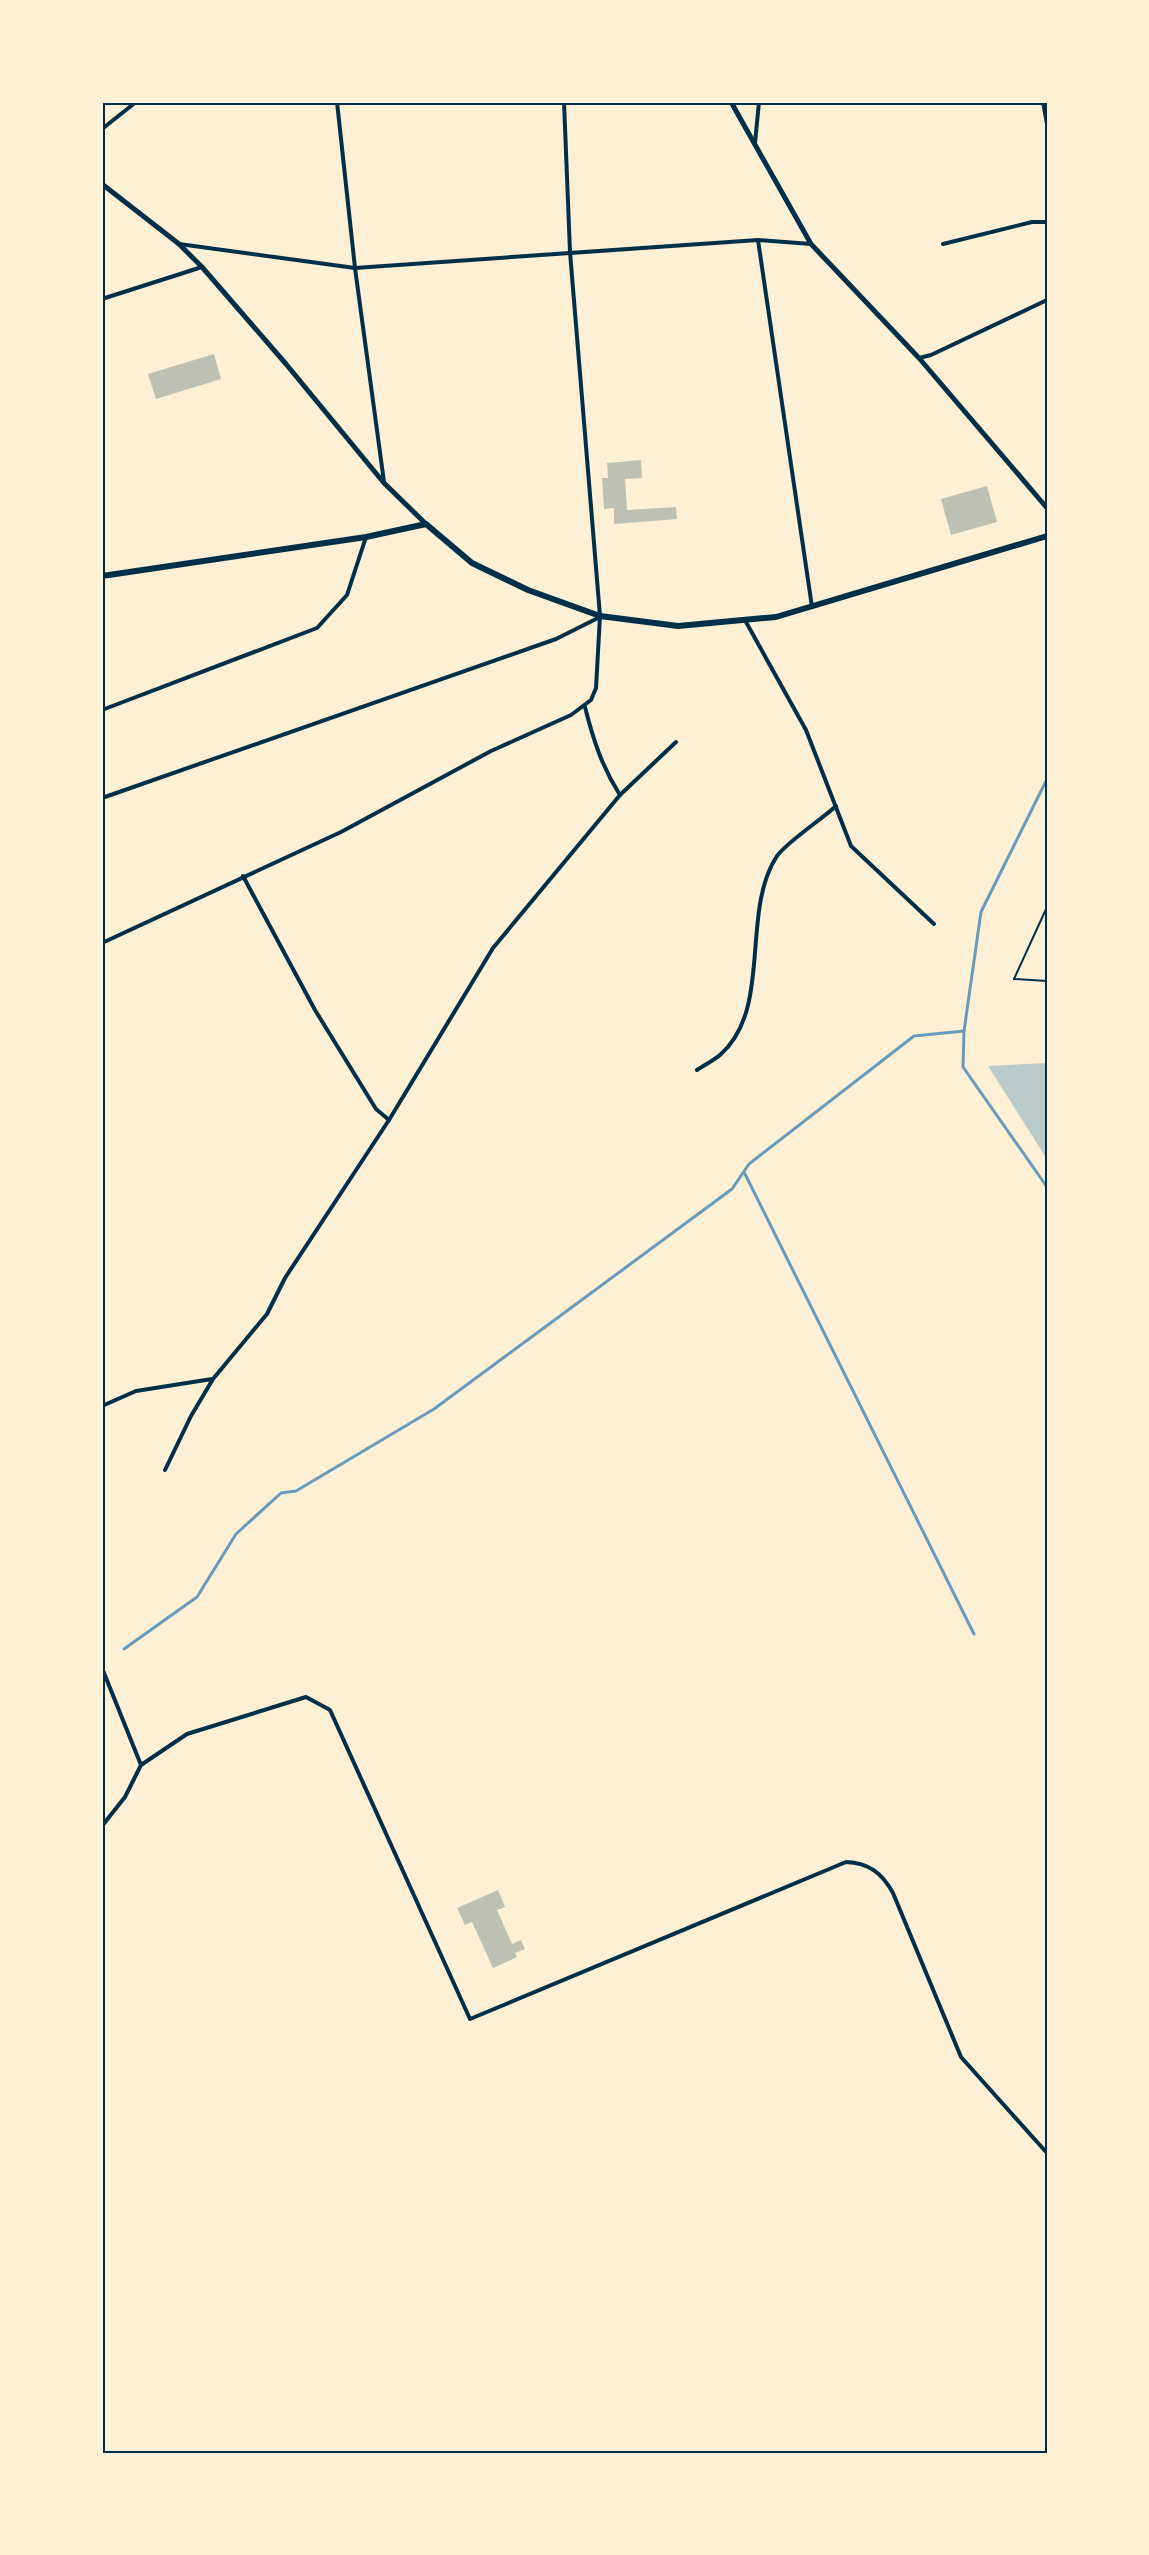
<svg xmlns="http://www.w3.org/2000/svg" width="1149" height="2555" viewBox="0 0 1149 2555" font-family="Helvetica,sans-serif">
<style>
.green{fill:#b9caca}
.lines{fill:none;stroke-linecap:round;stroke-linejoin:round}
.stream{stroke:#669bbc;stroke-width:3}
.building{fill:#bec0b2}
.service{stroke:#003049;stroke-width:2}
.minor{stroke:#003049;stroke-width:4}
.tertiary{stroke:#003049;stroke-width:5}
.secondary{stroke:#003049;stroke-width:6}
.neatline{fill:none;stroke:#003049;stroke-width:2}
</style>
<rect width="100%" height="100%" fill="#fdf0d5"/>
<!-- green -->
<polygon class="green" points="1047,1063 1047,1159 988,1066"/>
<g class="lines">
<!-- stream -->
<g class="stream">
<polyline points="1047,779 981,912 964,1031 963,1067 1047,1187"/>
<polyline points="744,1172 974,1634"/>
<polyline points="124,1649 197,1597 236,1534 281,1493 296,1491 434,1409 732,1189 749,1164 914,1036 964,1031"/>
</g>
</g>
<!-- building -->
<g class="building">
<polygon points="214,354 221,379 156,399 148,374"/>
<polygon points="641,460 642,478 625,479 627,510 676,507 677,519 614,524 614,508 604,509 602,478 608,478 607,463"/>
<polygon points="987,486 997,522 951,535 941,499"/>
<polygon points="498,1890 505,1907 497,1910 512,1944 521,1940 525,1949 515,1953 517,1957 493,1968 472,1922 465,1925 457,1908"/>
</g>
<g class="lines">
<!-- service -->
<polyline class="service" points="1047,907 1014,979 1047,981"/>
<!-- minor -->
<g class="minor">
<polyline points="337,102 355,268 384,482"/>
<polyline points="1043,102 1047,124"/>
<polyline points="102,129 136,102"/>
<polyline points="755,143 759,102"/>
<polyline points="758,240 812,607"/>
<polyline points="179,244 355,268 758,240 811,244"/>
<polyline points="943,244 1032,222 1047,222"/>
<polyline points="102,299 202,267"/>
<polyline points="919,358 931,355 1047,300"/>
<polyline points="746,622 806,730 851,846 934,924"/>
<path d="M585,707c8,32 17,60 35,88"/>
<polyline points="102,710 317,628 347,595 366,537"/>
<polyline points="102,798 556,639 600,617"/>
<polyline points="243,876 315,1010 376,1109 389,1120"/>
<polyline points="102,943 341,832 491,751 571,715 591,700 596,688 600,616 570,252 564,102"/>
<path d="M697,1070c7,-5 16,-9 23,-15 53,-46 20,-143 57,-199 11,-15 44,-36 59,-50"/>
<polyline points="102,1406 136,1391 212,1379"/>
<polyline points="165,1470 191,1416 213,1379 267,1314 285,1278 389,1120 493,948 620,795 676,742"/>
<polyline points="102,1668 141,1765"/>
<path d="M102,1826l23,-29 16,-32 46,-31 119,-37 24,13 140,309 376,-157c23,1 36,11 47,31l68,164 86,96"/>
</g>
<!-- tertiary -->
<g class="tertiary">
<polyline points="731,102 811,244 919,358 1047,508"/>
<polyline points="102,184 179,244 202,267 286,364 384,483 426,524"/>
</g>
<!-- secondary -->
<polyline class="secondary" points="102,576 366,537 426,524 472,563 528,590 600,616 678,626 776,617 1047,536"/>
</g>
<!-- border -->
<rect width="1149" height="2555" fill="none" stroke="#fdf0d5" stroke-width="207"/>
<rect x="104" y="104" width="942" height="2348" class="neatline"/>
</svg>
